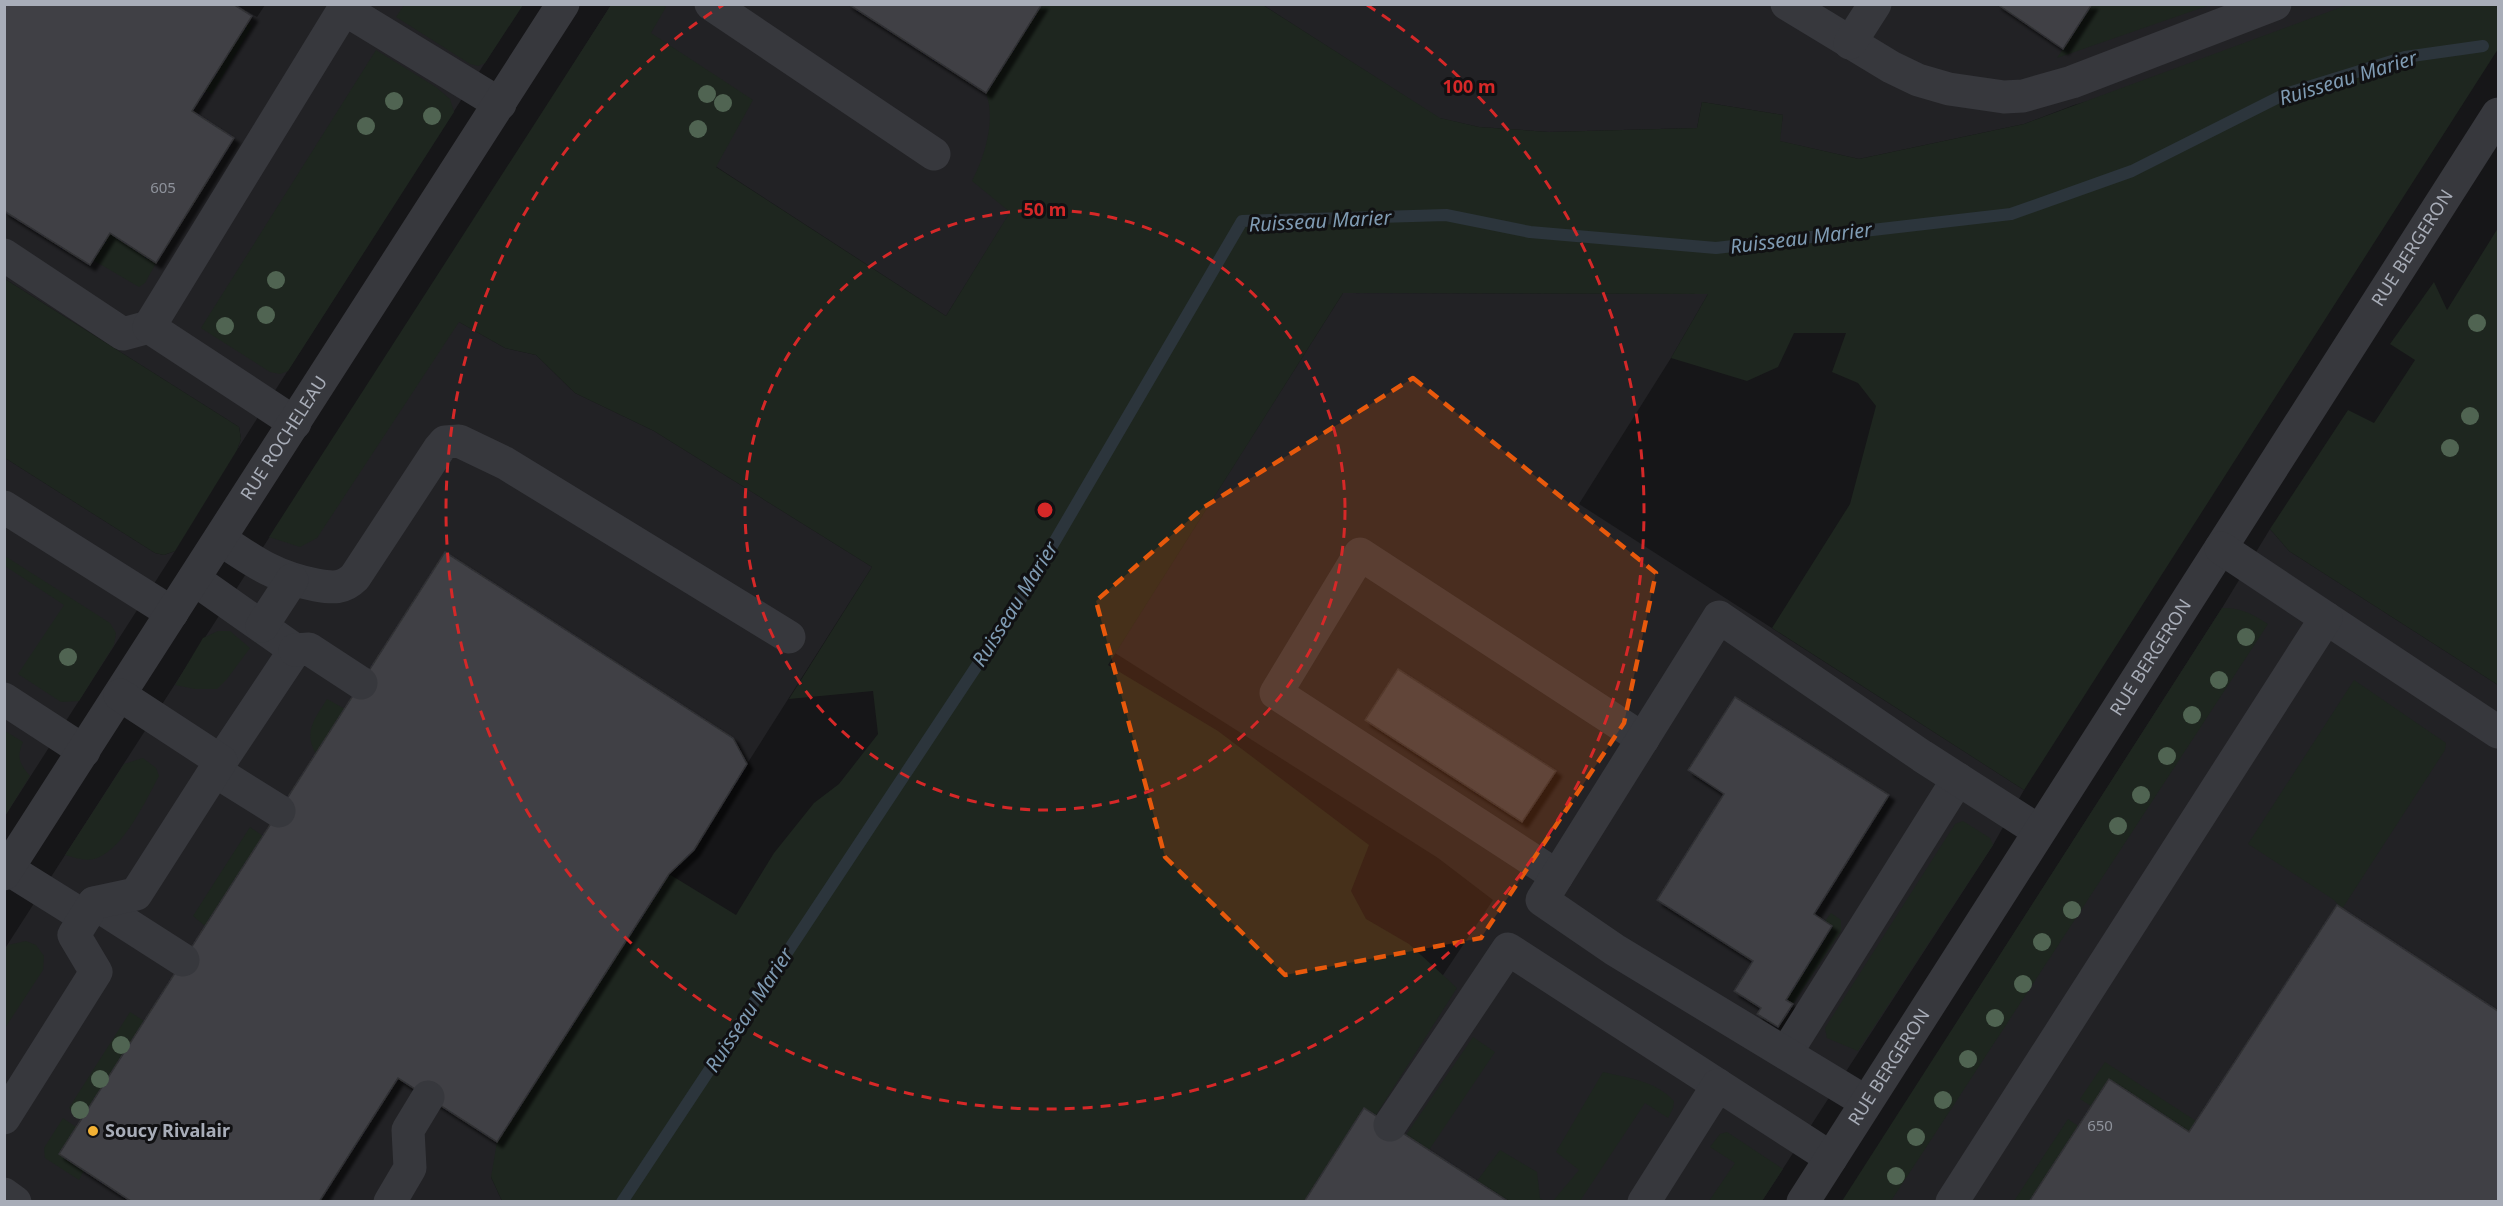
<svg xmlns="http://www.w3.org/2000/svg" width="2503" height="1206" viewBox="0 0 2503 1206" font-family="'Noto Sans',sans-serif">
<style>
.built{fill:#222225}
.green{fill:#1e261f}
.lines{fill:none;stroke-linecap:round;stroke-linejoin:round}
.stream{stroke:#2c353c;stroke-width:12}
.building{fill:#404145;stroke:#303034;stroke-width:1.5;filter:url(#shadow)}
.minor{stroke:#37383d;stroke-width:33}
.tree{fill:#506452}
.marked{fill:#e8590c;fill-opacity:0.2;stroke:#e8590c;stroke-width:4.5;stroke-dasharray:12 8;stroke-linejoin:round}
.ring{fill:none;stroke:#d62828;stroke-width:3;stroke-dasharray:10 8}
.poi-dot{fill:#f2b134;stroke:#111113;stroke-width:2}
.labels{text-anchor:middle;stroke-width:6;stroke-linejoin:round;paint-order:stroke}
.number-label{font-size:15px;fill:#8e929b}
.street-label{font-size:18px;fill:#a8adb8;stroke:#111113}
.poi-label{font-size:18px;font-weight:bold;fill:#a8adb8;stroke:#111113;text-anchor:start}
.water-label{font-size:20px;font-style:italic;fill:#7f9bb3;stroke:#111113}
.centre{fill:#d62828;stroke:#111113;stroke-width:3}
.ring-label{font-size:18px;text-anchor:middle;font-weight:bold;fill:#d62828;stroke:#111113;stroke-width:6;stroke-linejoin:round;paint-order:stroke}
</style>
<defs>
<filter id="shadow"><feDropShadow dx="5.5" dy="5.5" stdDeviation="1.5" flood-color="#0009"/></filter>
</defs>
<rect width="100%" height="100%" fill="#161618"/>
<!-- built -->
<g class="built">
<polygon points="4,5 237,5 257,17 265,5 459,5 504,33 237,450 241,439 239,427 5,279"/>
<polygon points="611,5 1139,5 946,316 569,71"/>
<polygon points="1263,5 2434,5 2074,105 2024,124 1859,159 1779,141 1783,115 1702,102 1697,128 1549,132 1479,127 1439,118"/>
<polygon points="1343,293 1708,294 1671,358 1579,504 2024,790 1993,845 1762,1201 1304,1201 1443,975 1493,900 1438,858 1115,653"/>
<polygon points="424,297 438,310 505,348 536,355 575,393 654,431 872,567 747,764 669,874 491,1177 502,1201 5,1201 4,950"/>
<polygon points="5,458 155,553 164,555 175,551 5,816"/>
<polygon points="2270,529 2289,551 2498,685 2498,1201 1842,1202 2222,608"/>
</g>
<!-- green -->
<g class="green">
<path d="M661,4l5,3 -15,26 102,67 -37,67 230,149 64,-104 -38,-31c13,-25 24,-61 14,-88l56,-88h221l177,113 39,9 70,5 148,-4 5,-26 81,13 -3,26 79,18 165,-35 323,-119h151v44l-474,741 -252,-162 78,-124 26,-98 -18,-23 -26,-11 14,-39h-52l-16,34 -31,14 -76,-23 37,-64 -365,-1 -235,372 110,66 151,114 -18,46 15,28 43,25 48,44 -81,127 -12,-7 -60,93h-802l-11,-24 6,-35 172,-268 67,41 38,-62 40,-50 25,-19 39,-50 -5,-43 -84,8 83,-132 -218,-136 -79,-38 -39,-38 -31,-7 -46,-26 -142,216 -17,9 -31,-10 342,-532z"/>
<polygon points="404,5 404,4 523,5 485,63 478,66 470,64 396,17"/>
<polygon points="2092,5 2210,5 2057,58"/>
<polygon points="247,23 252,26 212,94 205,90"/>
<polygon points="376,50 436,87 450,99 454,112 288,371 280,374 270,372 201,328"/>
<polygon points="2498,228 2498,685 2289,551 2270,529 2348,410 2374,423 2415,360 2390,344 2434,282 2447,310"/>
<polygon points="110,233 156,263 145,283 139,287 93,260"/>
<polygon points="5,279 239,427 241,439 237,450 175,551 164,555 155,553 5,458"/>
<polygon points="5,556 110,623 116,633 114,645 79,701 61,702 18,674 64,605 5,566"/>
<path d="M2222,608c20,0 30,6 46,16l-377,577h-49z"/>
<polygon points="218,631 230,631 250,648 227,679 217,689 195,689 175,685 203,638"/>
<polygon points="2354,680 2446,743 2445,750 2342,909 2334,900 2248,844"/>
<path d="M327,699l18,10 -29,45c-13,-23 -1,-35 11,-55z"/>
<path d="M5,731l18,11c-7,16 -3,22 7,34l-25,40z"/>
<path d="M143,758l13,10 3,8c-13,24 -35,72 -62,82 -10,4 -21,0 -32,-3l59,-91z"/>
<polygon points="1963,821 1990,838 1993,845 1858,1051 1827,1038 1825,1028 1955,824"/>
<polygon points="250,827 263,836 205,926 193,916"/>
<polygon points="1831,913 1841,920 1841,931 1793,1004 1786,1000 1832,926 1825,921"/>
<polygon points="26,941 36,945 44,956 43,970 5,1028 5,950 8,945"/>
<polygon points="130,1012 144,1021 82,1118 69,1108"/>
<polygon points="1473,1037 1495,1052 1429,1150 1406,1135"/>
<polygon points="2105,1062 2196,1121 2189,1132 2109,1079 2091,1106 2080,1099"/>
<path d="M1603,1072c25,6 53,9 71,29l-1,7 -5,10 -23,-15 -65,98h-27l26,-31 -23,-18z"/>
<polygon points="63,1118 76,1127 84,1170 79,1180 45,1158 44,1148"/>
<polygon points="2068,1119 2078,1126 2029,1201 2014,1201"/>
<polygon points="1727,1132 1783,1169 1762,1201 1709,1201 1735,1163 1710,1147 1720,1134"/>
<polygon points="1500,1150 1537,1172 1540,1198 1544,1201 1509,1201 1477,1181"/>
</g>
<g class="lines">
<!-- stream -->
<polyline class="stream" points="622,1202 1021,599 1242,221 1446,215 1530,232 1716,248 2011,214 2132,171 2285,94 2405,57 2483,46"/>
</g>
<!-- building -->
<g class="building">
<polygon points="4,4 233,4 252,16 192,111 234,138 156,263 110,233 90,265 4,211"/>
<polygon points="848,4 1042,4 986,93"/>
<polygon points="1997,4 2092,4 2063,49"/>
<polygon points="445,552 733,738 747,764 694,850 669,874 497,1142 398,1078 319,1202 132,1202 59,1154"/>
<polygon points="1398,669 1556,771 1522,822 1365,720"/>
<polygon points="1735,697 1889,795 1814,914 1832,926 1786,1000 1793,1004 1778,1027 1757,1014 1761,1008 1734,991 1753,961 1657,900 1724,794 1688,770"/>
<polygon points="2337,905 2498,1011 2498,1202 2029,1202 2109,1079 2189,1132"/>
<polygon points="1364,1108 1509,1202 1304,1202"/>
</g>
<g class="lines">
<!-- minor -->
<g class="minor">
<polyline points="711,4 934,154"/>
<polyline points="1787,4 1891,67 1918,80 1949,89 2004,97 2023,96 2072,82 2275,4"/>
<polyline points="1850,43 1875,4"/>
<polyline points="4,255 123,334 149,327"/>
<polyline points="295,423 149,327 344,9 500,104"/>
<polyline points="4,507 172,613"/>
<path d="M220,539c34,23 55,38 96,46 17,3 27,4 39,-8l84,-128 6,-7 14,-1 46,22 284,174"/>
<polyline points="194,579 295,650 221,761"/>
<polyline points="2326,618 2498,732"/>
<polyline points="262,626 292,580"/>
<polyline points="295,650 309,649 361,683"/>
<polyline points="4,699 84,751"/>
<polyline points="215,771 279,811"/>
<polyline points="8,869 85,917"/>
<path id="s1" d="M4,874l559,-870"/>
<polyline points="1557,876 1276,693 1360,554 1643,739"/>
<polyline points="94,903 183,960"/>
<polyline points="1786,1053 1958,779"/>
<polyline points="1866,1102 1615,950 1542,900 1719,617 1922,756 2039,831"/>
<polyline points="4,1118 96,972 74,935 94,903 136,894 221,761 120,695"/>
<polyline points="1390,1125 1508,949 1718,1085"/>
<polyline points="4,1194 15,1202"/>
<polyline points="390,1202 410,1168 408,1130 428,1097"/>
<polyline points="1644,1202 1718,1085 1831,1158"/>
<path id="s2" d="M1803,1202l695,-1088"/>
<polyline points="1952,1202 2326,618 2221,548"/>
</g>
</g>
<!-- trees -->
<g class="tree">
<circle cx="707" cy="94" r="9"/>
<circle cx="394" cy="101" r="9"/>
<circle cx="723" cy="103" r="9"/>
<circle cx="432" cy="116" r="9"/>
<circle cx="366" cy="126" r="9"/>
<circle cx="698" cy="129" r="9"/>
<circle cx="276" cy="280" r="9"/>
<circle cx="266" cy="315" r="9"/>
<circle cx="2477" cy="323" r="9"/>
<circle cx="225" cy="326" r="9"/>
<circle cx="2470" cy="416" r="9"/>
<circle cx="2450" cy="448" r="9"/>
<circle cx="2246" cy="637" r="9"/>
<circle cx="68" cy="657" r="9"/>
<circle cx="2219" cy="680" r="9"/>
<circle cx="2192" cy="715" r="9"/>
<circle cx="2167" cy="756" r="9"/>
<circle cx="2141" cy="795" r="9"/>
<circle cx="2118" cy="826" r="9"/>
<circle cx="2072" cy="910" r="9"/>
<circle cx="2042" cy="942" r="9"/>
<circle cx="2023" cy="984" r="9"/>
<circle cx="1995" cy="1018" r="9"/>
<circle cx="121" cy="1045" r="9"/>
<circle cx="1968" cy="1059" r="9"/>
<circle cx="100" cy="1079" r="9"/>
<circle cx="1943" cy="1100" r="9"/>
<circle cx="80" cy="1110" r="9"/>
<circle cx="1916" cy="1137" r="9"/>
<circle cx="1896" cy="1176" r="9"/>
</g>
<!-- marked area -->
<path class="marked" d="M1413,378l243,195 -32,150 -143,215 -196,37 -120,-118 -69,-256 108,-94z"/>
<!-- distance rings -->
<g class="ring">
<circle cx="1045" cy="510" r="300"/>
<path d="M1367 5A599 599 0 1 1 723 5"/>
</g>
<!-- markers -->
<circle class="poi-dot" cx="93" cy="1131" r="6"/>
<g class="labels">
<!-- number labels -->
<g class="number-label">
<text x="163" y="193">605</text>
<text x="2100" y="1131">650</text>
</g>
<!-- street labels -->
<g class="street-label">
<text dy="6" stroke="none"><textPath href="#s2" startOffset="1132">RUE BERGERON</textPath></text>
<text dy="6" stroke="none"><textPath href="#s1" startOffset="518">RUE ROCHELEAU</textPath></text>
<text dy="6" stroke="none"><textPath href="#s2" startOffset="646">RUE BERGERON</textPath></text>
<text dy="6" stroke="none"><textPath href="#s2" startOffset="160">RUE BERGERON</textPath></text>
</g>
<!-- poi labels -->
<g class="poi-label">
<text x="105" y="1137">Soucy Rivalair</text>
</g>
<!-- water labels -->
<g class="water-label">
<text transform="translate(2348 78) rotate(-17)" y="7">Ruisseau Marier</text>
<text transform="translate(1320 221) rotate(-3)" y="7">Ruisseau Marier</text>
<text transform="translate(1801 238) rotate(-7)" y="7">Ruisseau Marier</text>
<text transform="translate(1015 604) rotate(-58)" y="7">Ruisseau Marier</text>
<text transform="translate(749 1010) rotate(-57)" y="7">Ruisseau Marier</text>
</g>
</g>
<circle cx="1045" cy="510" r="9" class="centre"/>
<g class="ring-label">
<text x="1469" y="93">100 m</text>
<text x="1045" y="216">50 m</text>
</g>
<!-- border -->
<rect width="2503" height="1206" fill="none" stroke="#a8adb8" stroke-width="12"/>
</svg>
